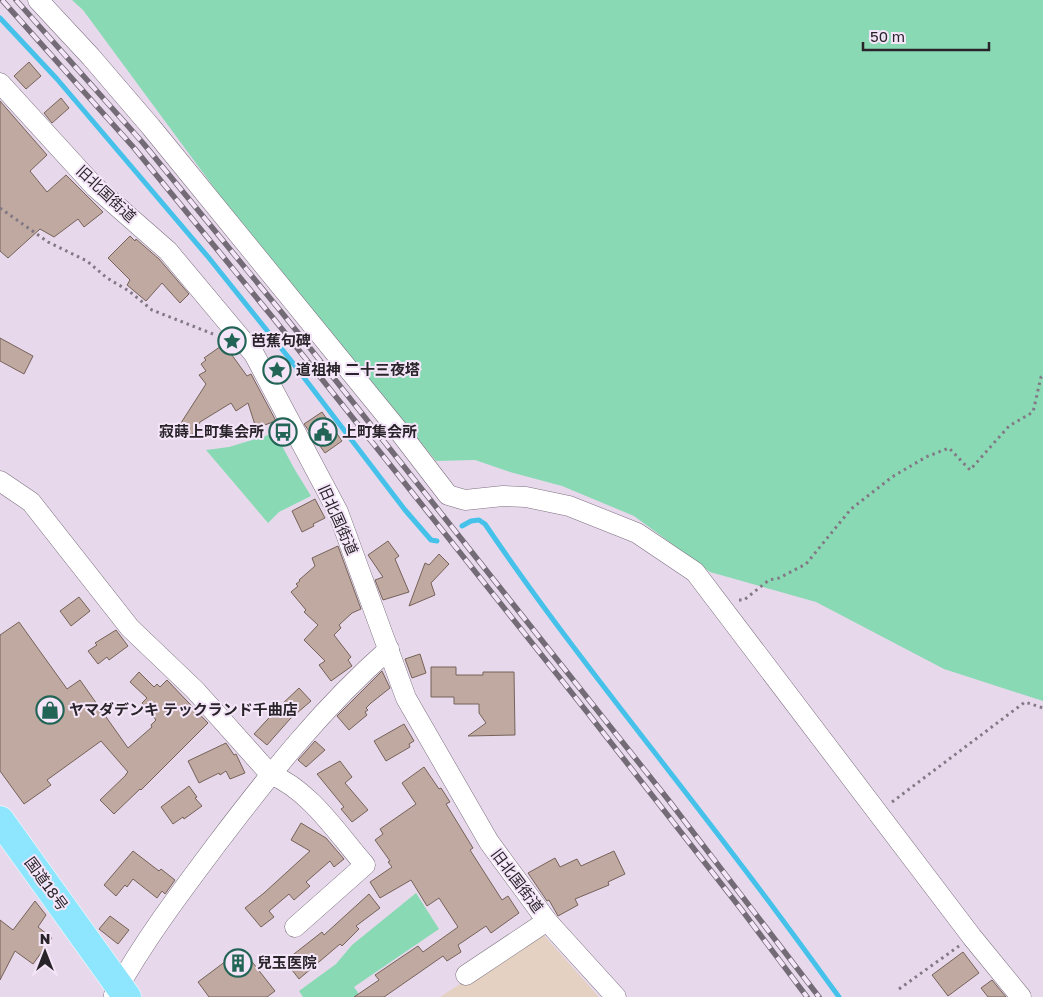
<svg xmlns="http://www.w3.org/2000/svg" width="1043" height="997" viewBox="0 0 1043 997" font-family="'Golos Text','Noto Sans JP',sans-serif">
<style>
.industrial{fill:#e4d1c1}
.green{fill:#8ad9b5}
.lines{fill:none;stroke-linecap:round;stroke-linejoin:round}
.stream{stroke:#46c2ea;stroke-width:5}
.building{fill:#bfa9a0;stroke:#76625a}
.minor-casing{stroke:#7d7080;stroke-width:21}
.trunk-casing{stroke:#fff;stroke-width:29}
.path{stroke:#827985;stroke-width:3;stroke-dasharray:2.5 4;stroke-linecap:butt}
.minor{stroke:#fff;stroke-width:20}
.trunk{stroke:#8ee6fe;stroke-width:28}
.rail-casing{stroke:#736b75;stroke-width:5.5}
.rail{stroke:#f4e6f8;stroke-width:4;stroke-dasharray:11;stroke-linecap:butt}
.labels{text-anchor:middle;stroke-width:4;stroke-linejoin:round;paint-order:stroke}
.street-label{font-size:15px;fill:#29242a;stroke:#f4e6f8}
.poi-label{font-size:15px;font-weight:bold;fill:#29242a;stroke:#f4e6f8;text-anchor:start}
</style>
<rect width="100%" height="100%" fill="#e7d9eb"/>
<!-- industrial -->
<polygon class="industrial" points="541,932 599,997 440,997"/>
<!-- green -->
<g class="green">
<polygon points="72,0 1043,0 1043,701 944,669 816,602 710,572 634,516 562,486 510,472 475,460 436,461 229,208 83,10"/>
<polygon points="275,433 295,470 311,496 279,512 268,523 206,450 229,447"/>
<polygon points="416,893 439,929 354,987 361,997 303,997 299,991 336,964 352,945"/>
</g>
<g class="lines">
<!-- stream -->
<g class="stream">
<polyline points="0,18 57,79 209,258 289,358 405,510 431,540 437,541"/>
<path d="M462,526l9,-5 8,-1 6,4c80,118 171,228 257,342 33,43 65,87 97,131"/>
</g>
</g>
<!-- building -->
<g class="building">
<polygon points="29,62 41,76 26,89 14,76"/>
<polygon points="61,98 69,108 52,123 44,113"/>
<polygon points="0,101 47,155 30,171 47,192 66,175 103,212 84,227 78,219 54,237 40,229 8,258 0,251"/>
<polygon points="130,236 135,241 136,239 159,259 189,294 180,303 162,283 146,301 127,285 130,280 108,258"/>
<polygon points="0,338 33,356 24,374 0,361"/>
<polygon points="224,344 247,376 251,374 276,421 256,428 248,403 236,411 231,403 200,422 192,435 179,426 206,384 199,375 206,371 201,364 206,360 204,358"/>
<polygon points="322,412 342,441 325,453 304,424"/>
<polygon points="315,499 325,518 313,524 314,526 302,532 292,511"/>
<polygon points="388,541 399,556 395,559 409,592 383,600 375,580 383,577 368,555"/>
<polygon points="338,546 361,609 352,613 339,625 341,628 334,635 351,657 348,660 352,666 331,681 319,665 325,661 304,640 318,625 304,612 306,610 291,592 298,586 296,584 300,581 299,580 315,566 312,558"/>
<polygon points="439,554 449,564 431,583 435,595 409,606 425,563 429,565"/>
<polygon points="79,597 90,611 71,626 60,611"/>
<polygon points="19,622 67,689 80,680 128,748 152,727 151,725 156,720 142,703 147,698 130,682 139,672 154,687 157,684 160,687 167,680 208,723 141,790 140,789 114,814 100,800 126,775 126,774 128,772 101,741 47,780 51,785 24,804 0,771 0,635"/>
<polygon points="116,630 128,646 109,660 107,657 98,664 88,651 97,645 95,643"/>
<polygon points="420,654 426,673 412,678 405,659"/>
<polygon points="431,667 456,667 456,675 483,675 483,672 514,672 515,735 468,736 486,723 479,713 479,704 454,704 454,697 431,697"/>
<polygon points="382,671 390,688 371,703 366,708 368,710 365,712 367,715 349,730 337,716"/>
<polygon points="299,688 311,701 290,719 267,745 254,734 280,706"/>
<polygon points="404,724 414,741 409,744 410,747 386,761 374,741"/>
<polygon points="315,741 325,750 306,767 298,760"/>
<polygon points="226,743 234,755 236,754 245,773 230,779 226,771 220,775 219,773 199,783 188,761"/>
<polygon points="340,761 352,777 345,783 368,810 352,822 341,809 344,807 317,774"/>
<polygon points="424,767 439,789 441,788 450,802 446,804 473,848 470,850 502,900 508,896 519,913 491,933 486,926 458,945 461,952 447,961 443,956 384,997 354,997 379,980 375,975 418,946 423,952 458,927 439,898 427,906 411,880 380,898 370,882 392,867 388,862 390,861 375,840 383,834 380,829 416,804 402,783"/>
<polygon points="189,786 197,797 195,798 202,806 184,819 183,817 173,824 161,807"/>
<polygon points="301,823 326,838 344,859 334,867 330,861 306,882 310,886 294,900 289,894 269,911 274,917 261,927 245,908 264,893 310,851 291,840"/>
<polygon points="133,851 159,871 161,869 175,880 165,894 162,891 157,898 133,879 127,887 125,885 116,896 104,885"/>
<polygon points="614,851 625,874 608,882 609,885 575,899 578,905 558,916 549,900 547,901 528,873 555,858 560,867 577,859 581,866"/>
<polygon points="369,894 380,908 356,926 359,929 342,946 340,944 299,979 285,961 322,932 324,935"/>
<polygon points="35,901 46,915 38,927 52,938 33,964 15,951 0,980 0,920 13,930"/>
<polygon points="110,916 129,930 118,944 99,929"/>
<polygon points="242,949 275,991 267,997 209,997 198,982"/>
<polygon points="963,952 979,973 948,996 932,975"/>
<polygon points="992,980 1006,997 988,997 981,988"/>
</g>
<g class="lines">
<!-- minor casing -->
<g class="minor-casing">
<g id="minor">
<polyline points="38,0 91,57 151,127 402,435 448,495 465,500 503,496 526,497 569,506 637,533 695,572 972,937 1021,997"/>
<polyline points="0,83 95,187 168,251 254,354 338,512 406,698 489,842 547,921 616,997"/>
<path d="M0,481l31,21 99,126 65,62 75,84c40,16 67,59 95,91l-70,62"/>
<polyline points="466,975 547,921"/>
<path d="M114,995c29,-53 66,-102 102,-150 53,-70 107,-138 173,-196"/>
</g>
</g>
<!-- trunk casing -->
<g class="trunk-casing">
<polyline id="trunk" points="0,820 127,997"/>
</g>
<!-- path -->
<g class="path">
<polyline points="0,208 48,242 87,261 107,278 129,291 152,310 213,334"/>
<polyline points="739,600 744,600 769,580 779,578 806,564 851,509 892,477 926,457 949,448 970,470 1009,426 1033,412 1041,377 1043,375"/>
<polyline points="892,802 1025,702 1043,708"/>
<polyline points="899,989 959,946"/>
</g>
<!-- minor -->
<use href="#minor" class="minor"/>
<!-- trunk -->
<use href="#trunk" class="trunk"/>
<!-- rail casing -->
<g class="rail-casing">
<g id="rail">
<polyline points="2,0 135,149 274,319 587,712 741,909 807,997"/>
<polyline points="16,0 143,143 283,314 670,802 819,997"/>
</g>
</g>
<!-- rail -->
<use href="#rail" class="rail"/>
</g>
<!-- icons -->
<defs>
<g id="sight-ring" transform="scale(1.4375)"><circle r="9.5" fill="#f4e6f8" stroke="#226556" stroke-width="1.5"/><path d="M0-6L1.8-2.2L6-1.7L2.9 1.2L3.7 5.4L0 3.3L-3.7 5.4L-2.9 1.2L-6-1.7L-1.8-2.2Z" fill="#226556"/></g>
<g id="bus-ring" transform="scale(1.4375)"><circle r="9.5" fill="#f4e6f8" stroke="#226556" stroke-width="1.5"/><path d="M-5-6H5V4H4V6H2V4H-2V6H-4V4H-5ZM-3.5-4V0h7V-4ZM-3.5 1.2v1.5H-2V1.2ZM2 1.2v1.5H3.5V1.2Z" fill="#226556"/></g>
<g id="civic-ring" transform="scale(1.4375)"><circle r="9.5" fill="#f4e6f8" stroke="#226556" stroke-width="1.5"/><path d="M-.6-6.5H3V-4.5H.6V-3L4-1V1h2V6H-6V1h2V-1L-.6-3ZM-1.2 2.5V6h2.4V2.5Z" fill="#226556"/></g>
<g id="shop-ring" transform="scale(1.4375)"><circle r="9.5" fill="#f4e6f8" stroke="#226556" stroke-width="1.5"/><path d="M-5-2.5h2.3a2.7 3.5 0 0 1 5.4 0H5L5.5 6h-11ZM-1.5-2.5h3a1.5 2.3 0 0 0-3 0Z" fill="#226556"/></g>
<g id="building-ring" transform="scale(1.4375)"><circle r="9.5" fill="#f4e6f8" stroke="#226556" stroke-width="1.5"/><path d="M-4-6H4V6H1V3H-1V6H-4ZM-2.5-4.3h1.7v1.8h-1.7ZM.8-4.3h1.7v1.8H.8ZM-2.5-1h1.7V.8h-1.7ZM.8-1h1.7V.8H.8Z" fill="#226556"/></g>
</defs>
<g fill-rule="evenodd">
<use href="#sight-ring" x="232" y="341"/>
<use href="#sight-ring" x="277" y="370"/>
<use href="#bus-ring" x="283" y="432"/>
<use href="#civic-ring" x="323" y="432"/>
<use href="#shop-ring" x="50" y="710"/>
<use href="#building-ring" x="238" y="963"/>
</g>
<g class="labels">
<!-- street labels -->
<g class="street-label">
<text transform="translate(106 194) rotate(43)" y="5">旧北国街道</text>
<text transform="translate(338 520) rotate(66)" y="5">旧北国街道</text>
<text transform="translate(517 881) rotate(53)" y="5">旧北国街道</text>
<text transform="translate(46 884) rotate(54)" y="5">国道18号</text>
</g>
<!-- poi labels -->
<g class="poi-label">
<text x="251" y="346">芭蕉句碑</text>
<text x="296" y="375">道祖神 二十三夜塔</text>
<text x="264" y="437" text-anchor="end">寂蒔上町集会所</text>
<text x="342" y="437">上町集会所</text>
<text x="69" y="715">ヤマダデンキ テックランド千曲店</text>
<text x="257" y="968">兒玉医院</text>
</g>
</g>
<!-- north arrow -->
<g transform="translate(45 952)" stroke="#f4e6f8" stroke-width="4" paint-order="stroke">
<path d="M0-4L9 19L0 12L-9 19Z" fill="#29242a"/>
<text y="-8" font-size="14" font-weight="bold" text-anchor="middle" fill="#29242a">N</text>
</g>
<!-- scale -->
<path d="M863 42v8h126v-8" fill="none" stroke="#29242a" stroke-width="2.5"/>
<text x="870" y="42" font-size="15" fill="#29242a" stroke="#f4e6f8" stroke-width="4" paint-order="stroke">50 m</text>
</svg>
